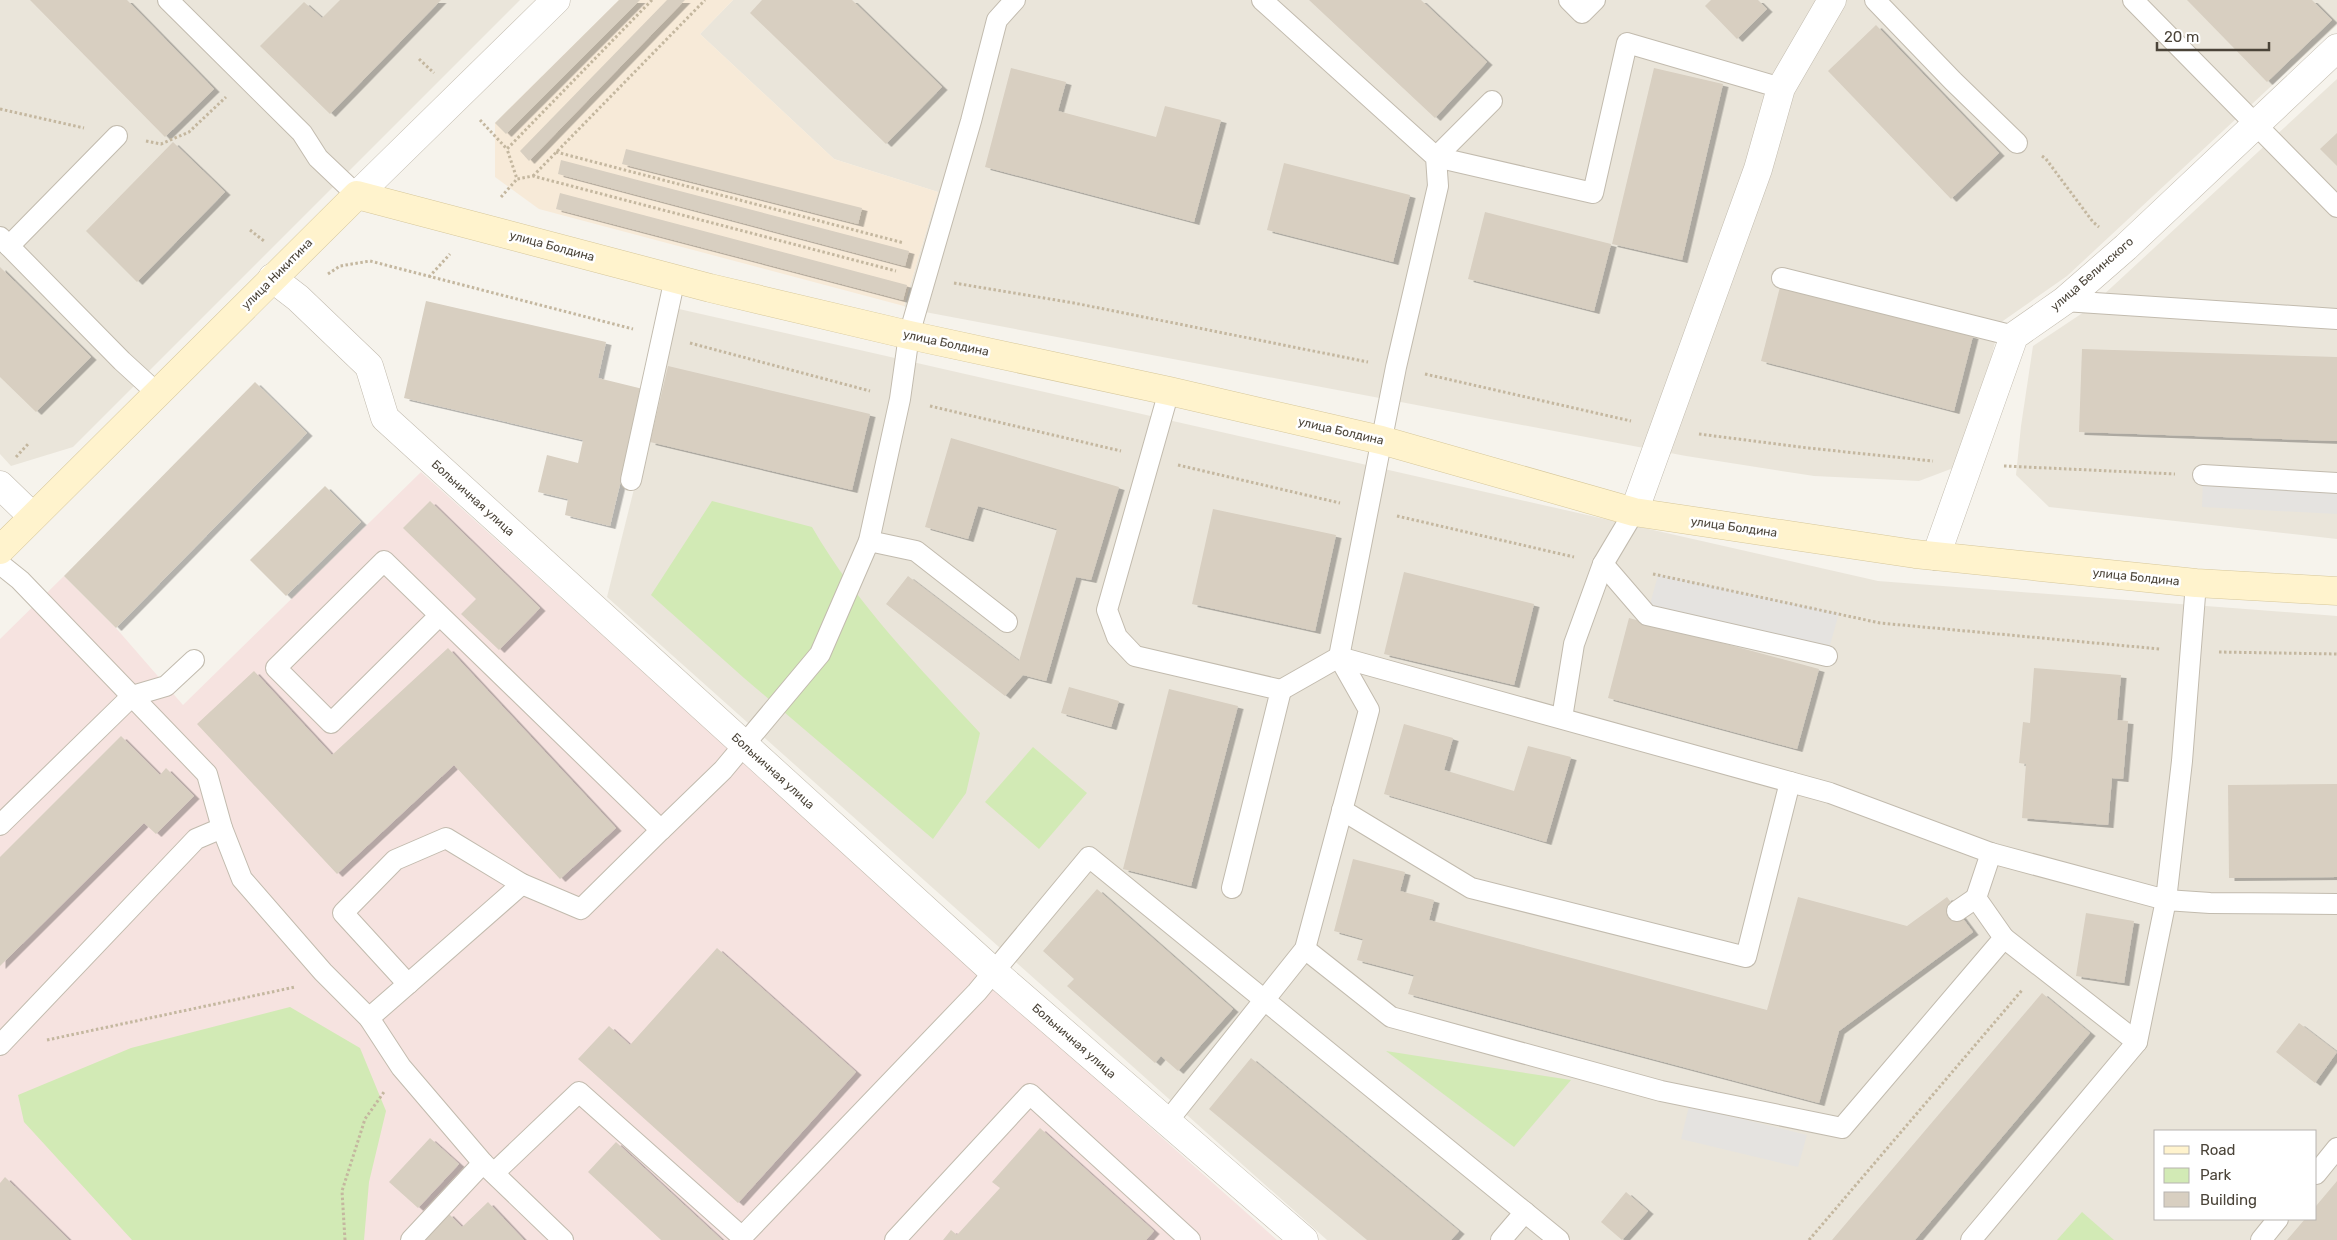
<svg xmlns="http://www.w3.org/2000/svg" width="2337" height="1240" viewBox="0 0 2337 1240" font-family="Rubik,sans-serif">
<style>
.residential{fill:#eae5da;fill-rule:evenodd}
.commercial{fill:#f7ead8}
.medical{fill:#f6e3e0}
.green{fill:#d2eab5}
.parking{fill:#e5e3e0}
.building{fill:#d8cfc1;filter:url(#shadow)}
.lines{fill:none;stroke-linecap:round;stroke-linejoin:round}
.service-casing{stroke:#c2bbae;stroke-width:22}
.minor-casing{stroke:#c2bbae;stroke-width:29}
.tertiary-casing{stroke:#c2bbae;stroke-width:29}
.secondary-casing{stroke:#d6c79b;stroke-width:29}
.path{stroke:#c4b79f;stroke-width:3;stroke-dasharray:2.5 2.5;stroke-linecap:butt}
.service{stroke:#fff;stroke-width:20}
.minor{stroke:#fff;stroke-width:28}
.tertiary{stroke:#fff;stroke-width:28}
.secondary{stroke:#fff3cd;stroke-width:28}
.labels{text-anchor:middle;stroke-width:5;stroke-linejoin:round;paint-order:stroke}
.street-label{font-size:12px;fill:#4b4439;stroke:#fff}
</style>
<defs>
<filter id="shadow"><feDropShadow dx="5.5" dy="3" stdDeviation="0" flood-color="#0004"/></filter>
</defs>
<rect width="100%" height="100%" fill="#f6f3ec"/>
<!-- residential -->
<g class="residential">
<polygon points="0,0 520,0 73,447 11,466 0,454"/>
<polygon points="733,0 2337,0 2337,25 2067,276 2000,323 1964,464 1919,481 1814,476 1686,456 909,309 904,306 938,192 834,159 700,34"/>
<polygon points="2337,79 2337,539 2049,507 2016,475 2021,426 2033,346 2087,310"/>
<path d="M679,309l1199,272 459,35v624h-1010l-720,-643zM2156,1131h160v88h-160z"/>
</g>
<!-- commercial -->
<polygon class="commercial" points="619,0 733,0 700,34 834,159 938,192 904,306 539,209 495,177 495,123"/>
<!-- medical -->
<polygon class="medical" points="421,472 1014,1006 1277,1240 0,1240 0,639 64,576 116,628 183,705"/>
<!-- green -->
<g class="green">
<path d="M712,501l100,26c45,78 108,141 168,206l-14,60 -33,46 -189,-161 -93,-83z"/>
<polygon points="1033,747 1087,793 1039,849 985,802"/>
<polygon points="290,1007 360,1048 386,1111 369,1182 364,1240 132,1240 24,1122 18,1095 131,1048"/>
<polygon points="1386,1051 1571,1080 1514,1147"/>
<polygon points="2082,1212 2114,1240 2057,1240"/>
</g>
<!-- parking -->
<g class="parking">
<polygon points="2203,475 2337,483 2337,514 2202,507"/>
<polygon points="1658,575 1839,613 1827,656 1647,615"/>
<polygon points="1689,1106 1807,1135 1798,1167 1681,1139"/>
</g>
<!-- building -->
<g class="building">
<polygon points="30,0 127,0 214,89 165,137"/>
<polygon points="340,0 441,0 330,114 260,46 304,2 322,18"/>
<polygon points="619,0 640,0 506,134 495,123"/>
<polygon points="667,0 685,0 529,161 520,151"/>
<polygon points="762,0 852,0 942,87 886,144 750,13"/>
<polygon points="1309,0 1421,0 1487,62 1435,118"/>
<polygon points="1711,0 1758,0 1767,9 1737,39 1705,6"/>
<polygon points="2187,0 2312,0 2332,20 2267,82"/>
<polygon points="1876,25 1999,153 1951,199 1828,71"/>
<polygon points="1011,68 1066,82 1058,111 1156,137 1165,106 1221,120 1194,222 985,167"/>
<polygon points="1654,68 1723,84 1682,260 1612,244"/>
<polygon points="2337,133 2337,166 2320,149"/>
<polygon points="173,142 225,192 137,282 86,231"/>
<polygon points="626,149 862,208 858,224 622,164"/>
<polygon points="561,160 909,251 905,266 558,174"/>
<polygon points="1284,163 1410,195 1393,262 1267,230"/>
<polygon points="560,193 907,285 903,300 556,209"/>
<polygon points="1485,212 1611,244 1594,311 1468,279"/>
<polygon points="0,267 91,357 36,412 0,377"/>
<polygon points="1780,287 1973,336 1954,411 1761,361"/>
<polygon points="426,301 606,342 598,378 643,389 610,526 565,515 568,499 538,492 547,455 578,463 583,440 404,398"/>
<polygon points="2082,349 2337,357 2337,441 2079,432"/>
<polygon points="668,366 870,414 852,490 650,442"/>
<polygon points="255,382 307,433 116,628 64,576"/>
<polygon points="951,438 1119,487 1091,580 1076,577 1046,681 1023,675 1005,696 886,604 908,576 1019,661 1057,529 978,506 968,539 925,527"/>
<polygon points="325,486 361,522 286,596 250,560"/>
<polygon points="430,501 540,608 499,650 461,614 476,599 403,528"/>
<polygon points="1213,509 1336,535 1315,631 1192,604"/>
<polygon points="1404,572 1534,604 1514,685 1384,654"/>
<polygon points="1629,618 1819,669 1797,749 1608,698"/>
<polygon points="448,648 616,828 560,879 454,765 337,874 197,724 254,671 332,755"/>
<polygon points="2034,668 2121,675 2117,720 2128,721 2123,779 2112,778 2108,825 2022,818 2026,764 2019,763 2023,722 2030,723"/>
<polygon points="1069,687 1119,701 1111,727 1061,713"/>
<polygon points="1169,689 1238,706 1191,886 1123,869"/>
<polygon points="1404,724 1453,738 1444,770 1514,791 1528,746 1571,757 1546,842 1384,794"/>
<polygon points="121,736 160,775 166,768 194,796 156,834 144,823 0,966 0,857"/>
<polygon points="2337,784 2337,877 2229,878 2228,785"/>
<polygon points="1353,859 1405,872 1400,891 1434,900 1429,920 1767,1010 1798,897 1907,926 1947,897 1973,932 1839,1031 1819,1103 1408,994 1414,975 1357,960 1363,939 1334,931"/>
<polygon points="1097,889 1233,1009 1178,1071 1161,1056 1155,1063 1067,986 1074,979 1043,951"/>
<polygon points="2086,913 2134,921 2124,983 2076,976"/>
<polygon points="717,948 856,1072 738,1203 578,1059 609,1026 630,1045"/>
<polygon points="2042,993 2090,1033 1915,1240 1832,1240"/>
<polygon points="2299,1023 2337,1052 2315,1083 2276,1052"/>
<polygon points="1251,1058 1459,1231 1451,1240 1367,1240 1209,1109"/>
<polygon points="1040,1128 1154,1231 1146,1240 943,1240 951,1230 957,1235 1000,1188 992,1182"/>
<polygon points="430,1138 459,1164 418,1208 389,1182"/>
<polygon points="616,1142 722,1240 661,1240 588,1172"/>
<polygon points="5,1177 69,1240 0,1240 0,1183"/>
<polygon points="2337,1181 2337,1240 2287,1240 2305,1219 2316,1219 2316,1206"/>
<polygon points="1626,1192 1648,1211 1622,1240 1601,1222"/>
<polygon points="488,1202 524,1240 421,1240 448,1213 462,1227"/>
</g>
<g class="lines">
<!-- service casing -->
<g class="service-casing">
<g id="service">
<polyline points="168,0 302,133 318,158 357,195"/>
<polyline points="1569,0 1582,13 1595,0"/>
<polyline points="1875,0 1953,81 2017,143"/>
<polyline points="2133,0 2337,207"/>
<polyline points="1492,101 1436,157 1593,193 1627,43 1781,88"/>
<polyline points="0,237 122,361 157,393"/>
<polyline points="9,246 117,136"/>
<polyline points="1782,278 2014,336"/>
<polyline points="2064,301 2337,319"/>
<polyline points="1169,391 1107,610 1117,637 1135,656 1281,690 1232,888"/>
<polyline points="2203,475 2337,483"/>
<polyline points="631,480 675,278"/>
<polyline points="869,541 916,551 1007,622"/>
<polyline points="0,564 20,580 207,774 222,828 242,879 323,972 369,1018 401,1067 483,1163"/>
<polyline points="1603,564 1647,615 1827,656"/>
<polyline points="439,616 331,723 276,668 384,561 661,830 723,770 820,654 869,541 900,399 909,335 971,121 997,20 1015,0"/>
<polyline points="1281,690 1339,657 1790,782"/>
<polyline points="1562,718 1574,644 1603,564 1634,512"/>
<polyline points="0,825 132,696 166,686 194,660"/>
<polyline points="1991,853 2166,900 2182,761 2196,583"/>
<polyline points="1957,911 1976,898"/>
<polyline points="2004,938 2137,1042"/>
<polyline points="1305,949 1391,1017 1661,1091 1842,1128 2004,938 1976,898 1991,853 1830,793 1790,782 1746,957 1471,888 1342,810"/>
<polyline points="408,984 522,884"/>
<polyline points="369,1018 408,984 343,913 395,860 446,838 522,884 581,909 661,830"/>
<polyline points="0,1045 196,839 222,828"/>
<polyline points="1167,1122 1305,949 1369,710 1339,657 1396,367 1438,186 1436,157 1262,0"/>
<polyline points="494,1173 579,1092 742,1237 977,992 1089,857 1559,1240"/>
<polyline points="2316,1174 2337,1148"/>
<polyline points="411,1240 483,1163 563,1240"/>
<polyline points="895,1240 1030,1094 1190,1240"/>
<polyline points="1501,1240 1525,1212"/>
<polyline points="1971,1240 2137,1042 2166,900 2210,903 2337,904"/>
<polyline points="2261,1240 2278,1219"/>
</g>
</g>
<!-- minor casing -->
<g class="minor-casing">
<g id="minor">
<polyline points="272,278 298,298 369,366 385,418 993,971 1304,1240"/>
<polyline points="1634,512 1758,169 1781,88 1832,0"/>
<polyline points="1936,556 2014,336 2064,301 2126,247 2337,48"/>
</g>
</g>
<!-- tertiary casing -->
<g class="tertiary-casing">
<g id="tertiary">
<polyline points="357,195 556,0"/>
<polyline points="0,485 32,516"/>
</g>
</g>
<!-- secondary casing -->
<g class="secondary-casing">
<polyline id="secondary" points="0,550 357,195 710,288 909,335 1169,391 1381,440 1634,512 1915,554 2196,583 2337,591"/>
</g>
<!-- path -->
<g class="path">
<polyline points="652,0 507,149 517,179 533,176 896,271"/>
<polyline points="419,59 434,73"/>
<polyline points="0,109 84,128"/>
<polyline points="480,120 507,149"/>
<polyline points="146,141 161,144 189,132 226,97"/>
<polyline points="556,152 904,243"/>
<polyline points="2042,156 2046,159 2093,222 2099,227"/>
<polyline points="533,176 705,0"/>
<polyline points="501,197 517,179"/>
<polyline points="250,230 264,241"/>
<polyline points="328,274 340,266 370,261 633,329"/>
<polyline points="429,277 450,254"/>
<polyline points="954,283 1074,303 1368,362"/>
<polyline points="690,343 870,391"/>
<polyline points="1425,374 1631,421"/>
<polyline points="930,406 1121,451"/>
<polyline points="1699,434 1808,448 1933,461"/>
<polyline points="16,457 29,443"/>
<polyline points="1178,465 1340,503"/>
<polyline points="2004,466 2175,474"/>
<polyline points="1397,516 1574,557"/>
<polyline points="1653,574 1880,623 2160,649"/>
<polyline points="2219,652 2337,654"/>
<polyline points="47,1040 295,987"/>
<polyline points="345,1240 342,1191 365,1119 384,1092"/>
<polyline points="1809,1240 2023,989"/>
</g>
<!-- service -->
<use href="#service" class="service"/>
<!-- minor -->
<use href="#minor" class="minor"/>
<!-- tertiary -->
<use href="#tertiary" class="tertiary"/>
<!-- secondary -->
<use href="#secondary" class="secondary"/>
</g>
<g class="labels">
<!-- street labels -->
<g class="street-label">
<text transform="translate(552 246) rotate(15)" y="4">улица Болдина</text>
<text transform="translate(277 274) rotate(-45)" y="4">улица Никитина</text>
<text transform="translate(2092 274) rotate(-41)" y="4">улица Белинского</text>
<text transform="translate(946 343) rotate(12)" y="4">улица Болдина</text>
<text transform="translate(1341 431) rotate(13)" y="4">улица Болдина</text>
<text transform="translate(473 498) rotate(42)" y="4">Больничная улица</text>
<text transform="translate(1734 527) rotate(8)" y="4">улица Болдина</text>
<text transform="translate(2136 577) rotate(6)" y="4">улица Болдина</text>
<text transform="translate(773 771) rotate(42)" y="4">Больничная улица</text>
<text transform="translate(1074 1041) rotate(41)" y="4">Больничная улица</text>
</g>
</g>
<!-- legend -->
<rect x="2154" y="1130" width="162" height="90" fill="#ffffff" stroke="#b7b4b0"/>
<rect x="2164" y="1146" width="25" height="8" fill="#fff3cd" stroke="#b7b4b0"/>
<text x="2200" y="1155" font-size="15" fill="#4b4439">Road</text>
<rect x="2164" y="1168" width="25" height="15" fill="#d2eab5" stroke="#b7b4b0"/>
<text x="2200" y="1180" font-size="15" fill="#4b4439">Park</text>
<rect x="2164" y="1192" width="25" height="15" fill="#d8cfc1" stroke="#b7b4b0"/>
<text x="2200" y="1205" font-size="15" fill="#4b4439">Building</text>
<!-- scale -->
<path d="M2157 42v8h112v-8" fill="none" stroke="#4b4439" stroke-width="2.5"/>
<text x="2164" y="42" font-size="15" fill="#4b4439" stroke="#ffffff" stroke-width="4" paint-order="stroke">20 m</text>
</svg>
